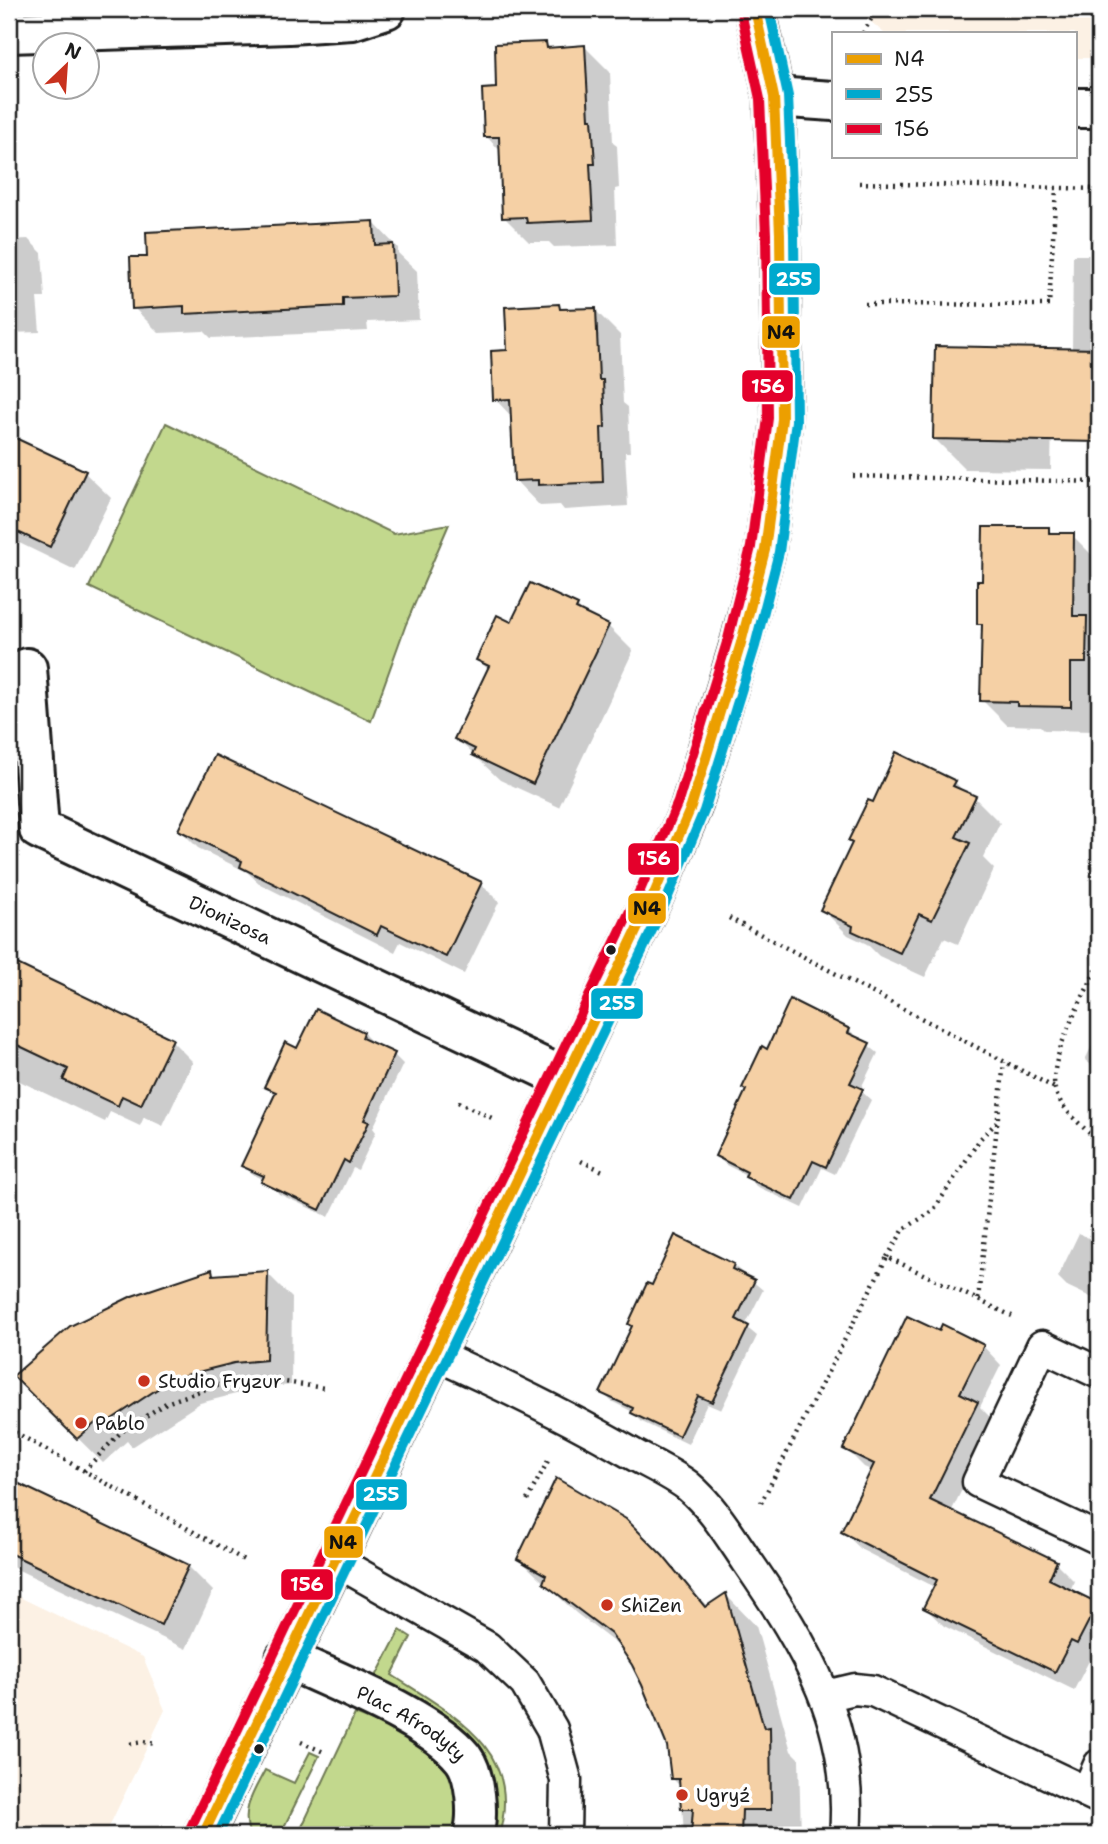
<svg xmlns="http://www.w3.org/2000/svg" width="1108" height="1844" viewBox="0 0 1108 1844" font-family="'Shantell Sans',sans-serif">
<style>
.built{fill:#fcf1e4}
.green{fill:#c2d88d;stroke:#6f7a54;stroke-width:2}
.shadow{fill:#0003}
.building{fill:#f5d0a5;stroke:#1c1c1c;stroke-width:2}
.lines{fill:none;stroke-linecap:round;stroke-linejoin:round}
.lane-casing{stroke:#1c1c1c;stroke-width:35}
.street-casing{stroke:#1c1c1c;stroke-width:44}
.path{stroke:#1c1c1c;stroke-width:4.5;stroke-dasharray:2 5;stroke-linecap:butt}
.lane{stroke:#fff;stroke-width:30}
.street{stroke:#fff;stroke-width:38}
.bus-1-casing{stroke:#fff;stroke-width:16}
.bus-2-casing{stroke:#fff;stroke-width:16}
.bus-3-casing{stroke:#fff;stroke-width:16}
.bus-1{stroke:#ec9f01;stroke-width:10}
.bus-2{stroke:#00a9ce;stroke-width:10}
.bus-3{stroke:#e4002b;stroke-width:10}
.bus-dot{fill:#1c1c1c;stroke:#fff;stroke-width:2.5}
.poi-dot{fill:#c8321e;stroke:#fff;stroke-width:2.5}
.labels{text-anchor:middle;stroke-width:7;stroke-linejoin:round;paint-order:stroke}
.street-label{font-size:19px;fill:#1c1c1c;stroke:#fff}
.poi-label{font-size:19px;fill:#1c1c1c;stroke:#fff;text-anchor:start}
.line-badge{stroke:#fff;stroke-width:2.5}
.badge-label{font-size:19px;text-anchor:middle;font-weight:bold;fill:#fff}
.pale-badge-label{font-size:19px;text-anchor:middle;font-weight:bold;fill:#111}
</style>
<rect width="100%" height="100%" fill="#fff"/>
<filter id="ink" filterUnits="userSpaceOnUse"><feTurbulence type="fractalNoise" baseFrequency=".0143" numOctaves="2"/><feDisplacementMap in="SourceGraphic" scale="14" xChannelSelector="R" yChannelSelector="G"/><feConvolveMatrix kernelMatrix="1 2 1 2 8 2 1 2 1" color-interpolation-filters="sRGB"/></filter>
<g filter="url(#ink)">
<!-- built -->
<g class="built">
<polygon points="856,9 1099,9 1099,58 1075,58 1075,33 884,33"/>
<polygon points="9,1592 143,1657 165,1710 105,1835 9,1835"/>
</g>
<!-- green -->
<g class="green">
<polygon points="166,423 394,534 449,524 406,624 371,721 89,587"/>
<path d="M400,1630l11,7 -19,38c61,40 132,74 107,160h-13l6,-20 -120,-131z"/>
<path d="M355,1714c29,12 80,31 98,58 12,18 5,45 -1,63h-154z"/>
<path d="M310,1752l9,4 -39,79h-30c-10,-24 4,-44 15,-65l29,13z"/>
</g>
<!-- shadow -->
<g class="shadow">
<polygon points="546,44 551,49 585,47 610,72 613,143 617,146 619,188 615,189 617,245 554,247 549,242 529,242 504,217 501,152 486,136 498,90"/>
<polygon points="373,222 398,248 398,253 417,271 419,320 367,322 368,331 211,338 204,331 159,333 134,308 149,259"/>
<polygon points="28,239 42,253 45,298 37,298 40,332 9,333 9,240"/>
<polygon points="1073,255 1099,255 1099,420 1052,420 1051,470 965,469 934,438 1072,350"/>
<polygon points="558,306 563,311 595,310 620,335 623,403 628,407 630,452 625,452 628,506 564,510 560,505 540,506 515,480 512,417 495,399 509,352"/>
<polygon points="9,436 85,473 111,498 75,570 9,538"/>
<polygon points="1048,529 1053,534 1072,535 1097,560 1095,731 1044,730 1040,726 1007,725 982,700 984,628 978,623 984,582"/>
<polygon points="577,606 586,616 608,626 633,651 559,807 500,780 456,738 489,670 478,660 512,624"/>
<polygon points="955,782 966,794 975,798 1000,823 983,858 994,869 958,944 944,938 925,977 879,956 867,944 848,935 823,910 873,804"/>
<polygon points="180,830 481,884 499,902 464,974 400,942 395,952 260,884 247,872 198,848"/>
<polygon points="9,962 172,1041 193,1062 163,1126 144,1117 140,1126 110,1112 105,1122 9,1076"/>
<polygon points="849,1030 878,1053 860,1090 871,1100 835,1174 822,1168 803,1208 756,1186 748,1176 726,1165 717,1156 768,1051"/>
<polygon points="1099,1031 1099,1071 1085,1060"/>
<polygon points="363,1033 372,1042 371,1044 394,1055 403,1064 373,1128 376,1132 358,1170 353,1168 329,1217 279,1194 269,1182 252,1174 243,1165 275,1095 266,1086 298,1050"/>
<polygon points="1099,1231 1099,1301 1067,1286 1058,1277 1079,1233 1094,1241"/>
<polygon points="676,1238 733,1265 763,1290 745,1326 757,1336 721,1410 707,1404 688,1444 642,1422 633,1412 611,1401 602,1392"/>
<polygon points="211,1271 217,1276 267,1273 292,1298 291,1385 260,1388 200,1403 132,1447 127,1441 103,1463 15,1376"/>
<polygon points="940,1333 983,1346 1001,1365 980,1407 995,1422 951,1512 1056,1563 1074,1581 1070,1591 1099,1607 1099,1655 1096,1662 1090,1659 1074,1690 944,1626 925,1608 935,1587 862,1550 843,1532 873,1471 864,1467 845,1448"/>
<polygon points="9,1481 188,1566 213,1591 186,1649 10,1566"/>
<polygon points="625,1520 708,1607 726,1595 756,1626 791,1751 799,1759 801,1835 684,1835 681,1787 673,1779 669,1746 644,1684 620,1647 576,1613 519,1559"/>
</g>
<!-- building -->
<g class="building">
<polygon points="546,42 547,48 585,45 589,119 592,119 595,164 590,164 593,220 527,223 526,217 502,218 499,137 484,137 482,89 496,88 495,44"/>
<polygon points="374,221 375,245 393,244 395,296 343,298 343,306 184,314 184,306 132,309 130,257 147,257 146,232"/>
<polygon points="559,304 560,309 596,308 599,380 603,380 605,427 601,428 603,482 538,485 538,480 514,481 510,399 493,400 491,351 507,350 505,307"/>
<polygon points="935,346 1099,349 1099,442 933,439"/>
<polygon points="9,435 86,471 50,547 9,528"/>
<polygon points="983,527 1049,527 1049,533 1074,533 1073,616 1087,616 1086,663 1071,663 1071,707 1017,706 1017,702 980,701 982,624 977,624 977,581 982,581"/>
<polygon points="530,583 578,605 576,609 609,625 533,784 472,755 475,749 454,739 489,666 476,660 497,615 511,622"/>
<polygon points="896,752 956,781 953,786 976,796 956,837 970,843 932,920 919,914 900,953 852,931 853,926 820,910 852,843 848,841 868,800 873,802"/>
<polygon points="215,755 482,882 446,957 381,926 377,935 240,867 242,861 178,830"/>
<polygon points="9,960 173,1039 141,1105 122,1096 118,1106 63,1080 68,1069 9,1041"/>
<polygon points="790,999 850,1029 848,1033 870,1043 850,1083 863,1089 826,1167 813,1161 794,1200 745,1177 747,1172 715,1156 746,1090 742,1088 762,1046 767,1049"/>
<polygon points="316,1009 364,1032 362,1038 395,1053 364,1120 369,1122 349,1163 344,1160 320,1210 261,1182 264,1176 241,1166 276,1092 264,1087 285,1042 297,1048"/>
<polygon points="675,1235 734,1264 732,1269 755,1280 736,1319 749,1326 712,1402 698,1396 679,1436 631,1413 633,1408 600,1393 632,1326 628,1324 647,1283 652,1285"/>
<polygon points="212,1269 213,1275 268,1271 266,1360 234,1363 174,1378 106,1423 101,1418 77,1439 13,1376 70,1326 132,1296"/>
<polygon points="907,1316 939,1331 942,1324 984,1345 960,1393 978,1402 930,1500 1057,1561 1049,1579 1098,1603 1077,1644 1071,1641 1055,1672 923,1608 937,1580 841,1532 874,1464 843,1449"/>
<polygon points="556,1478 626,1519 663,1556 705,1607 726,1593 764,1728 770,1727 771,1810 742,1810 741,1835 691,1835 693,1809 681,1809 679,1779 671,1779 667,1746 642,1685 632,1665 611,1634 543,1583 546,1575 517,1559"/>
<polygon points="9,1479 189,1565 161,1625 9,1553"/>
</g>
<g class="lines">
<!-- lane casing -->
<g class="lane-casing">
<g id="lane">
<path d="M434,1354c67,30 131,61 195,98 19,11 42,21 59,34 24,20 42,50 59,75 60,87 107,165 98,274"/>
<polyline points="1099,1373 1042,1346 978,1482 1099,1539"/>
<polyline points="334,1560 487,1647 525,1683 552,1729 566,1780 565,1835"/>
<polyline points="825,1696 855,1689 873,1691 1099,1798"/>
<polyline points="1087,1792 1099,1765"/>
</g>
</g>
<!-- street casing -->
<g class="street-casing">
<g id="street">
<polyline points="9,33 289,24 352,20 386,9"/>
<polyline points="774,97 833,101"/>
<polyline points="1075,108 1099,108"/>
<path id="s1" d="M27,668l12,161 526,249"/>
<path id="s2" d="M286,1658c49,24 144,59 177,100 13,17 16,57 10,77"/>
<polyline points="203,1835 654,894 691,807 741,643 765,550 782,419 780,234 774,97 755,9"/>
</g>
</g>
<!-- path -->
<g class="path">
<polyline points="863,33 877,9"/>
<polyline points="859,183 1099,189"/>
<polyline points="865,304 1049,305 1056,188"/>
<polyline points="853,476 1099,482"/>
<polyline points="729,918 1055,1088"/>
<path d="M1099,964c-14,31 -51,92 -44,125 5,21 31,39 44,54"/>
<polyline points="458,1102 494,1119"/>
<polyline points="581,1161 605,1172"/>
<polyline points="887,1257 904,1229 933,1211 980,1139 997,1122"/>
<polyline points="978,1299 1004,1062"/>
<polyline points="9,1429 244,1560"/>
<polyline points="84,1471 121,1432 166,1403 217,1385 271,1380 324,1388"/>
<polyline points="527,1500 549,1459"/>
<polyline points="761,1503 887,1257 1012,1316"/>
<polyline points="301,1742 326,1753"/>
<polyline points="9,1744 11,1741"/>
<polyline points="130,1744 143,1742 156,1744"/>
</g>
<!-- lane -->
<use href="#lane" class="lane"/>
<!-- street -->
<use href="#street" class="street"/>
<!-- bus-1 casing -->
<g class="bus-1-casing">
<polyline id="bus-1" points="203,1835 654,894 691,807 741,643 765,550 782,419 780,234 774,97 755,9"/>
</g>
<!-- bus-2 casing -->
<g class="bus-2-casing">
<polyline id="bus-2" points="218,1835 667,899 704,811 755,646 779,552 796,421 794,234 788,96 769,9"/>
</g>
<!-- bus-3 casing -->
<g class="bus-3-casing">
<polyline id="bus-3" points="190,1829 641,888 678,802 728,639 751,547 768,418 766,234 760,99 741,12"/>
</g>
<!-- bus-1 -->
<use href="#bus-1" class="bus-1"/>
<!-- bus-2 -->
<use href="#bus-2" class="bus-2"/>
<!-- bus-3 -->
<use href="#bus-3" class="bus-3"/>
</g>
</g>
<!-- markers -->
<g class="bus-dot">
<circle cx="611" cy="950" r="6"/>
<circle cx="259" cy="1749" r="6"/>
</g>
<g class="poi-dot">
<circle cx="144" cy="1381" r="7"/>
<circle cx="81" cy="1423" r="7"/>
<circle cx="607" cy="1605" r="7"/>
<circle cx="682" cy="1795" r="7"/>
</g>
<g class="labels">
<!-- street labels -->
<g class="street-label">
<text dy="7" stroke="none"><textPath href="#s1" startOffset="373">Dionizosa</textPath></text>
<text dy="7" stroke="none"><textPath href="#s2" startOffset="142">Plac Afrodyty</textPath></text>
</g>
<!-- poi labels -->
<g class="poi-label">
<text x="158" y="1388">Studio Fryzur</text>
<text x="95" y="1430">Pablo</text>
<text x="621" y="1612">ShiZen</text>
<text x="696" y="1802">Ugryź</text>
</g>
</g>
<g class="line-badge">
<rect x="768" y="262" width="53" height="34" rx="7" fill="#00a9ce"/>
<rect x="761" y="315" width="40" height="34" rx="7" fill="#ec9f01"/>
<rect x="741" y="369" width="53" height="34" rx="7" fill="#e4002b"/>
<rect x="627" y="842" width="53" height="34" rx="7" fill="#e4002b"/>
<rect x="627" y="892" width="40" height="33" rx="7" fill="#ec9f01"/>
<rect x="590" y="987" width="54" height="33" rx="7" fill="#00a9ce"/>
<rect x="355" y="1478" width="53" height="33" rx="7" fill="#00a9ce"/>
<rect x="323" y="1525" width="41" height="34" rx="7" fill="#ec9f01"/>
<rect x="280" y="1568" width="54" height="33" rx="7" fill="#e4002b"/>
</g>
<g class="badge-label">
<text x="794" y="286">255</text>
<text x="768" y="393">156</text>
<text x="654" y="865">156</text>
<text x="617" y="1010">255</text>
<text x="381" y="1501">255</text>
<text x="307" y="1591">156</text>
</g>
<g class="pale-badge-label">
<text x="781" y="339">N4</text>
<text x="647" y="915">N4</text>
<text x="343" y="1549">N4</text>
</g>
<!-- margin -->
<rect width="1108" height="1844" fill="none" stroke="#fff" stroke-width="35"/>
<rect x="18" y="18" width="1073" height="1809" fill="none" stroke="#1c1c1c" stroke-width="2.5" filter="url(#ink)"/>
<!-- legend -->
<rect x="832" y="32" width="245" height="126" fill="#ffffff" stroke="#a4a4a4" stroke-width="2"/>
<rect x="846" y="54" width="35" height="10" fill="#ec9f01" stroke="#a4a4a4" stroke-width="2"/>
<text x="894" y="66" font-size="21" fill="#1c1c1c">N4</text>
<rect x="846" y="89" width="35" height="10" fill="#00a9ce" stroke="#a4a4a4" stroke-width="2"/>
<text x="894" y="102" font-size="21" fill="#1c1c1c">255</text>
<rect x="846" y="124" width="35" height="10" fill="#e4002b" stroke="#a4a4a4" stroke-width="2"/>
<text x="894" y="136" font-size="21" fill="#1c1c1c">156</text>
<!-- north arrow -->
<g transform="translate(66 66) rotate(25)"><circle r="33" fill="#ffffff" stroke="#a4a4a4" stroke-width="2"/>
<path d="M0-5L12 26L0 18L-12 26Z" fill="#c8321e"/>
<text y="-10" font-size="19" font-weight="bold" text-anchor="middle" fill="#1c1c1c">N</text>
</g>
</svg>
